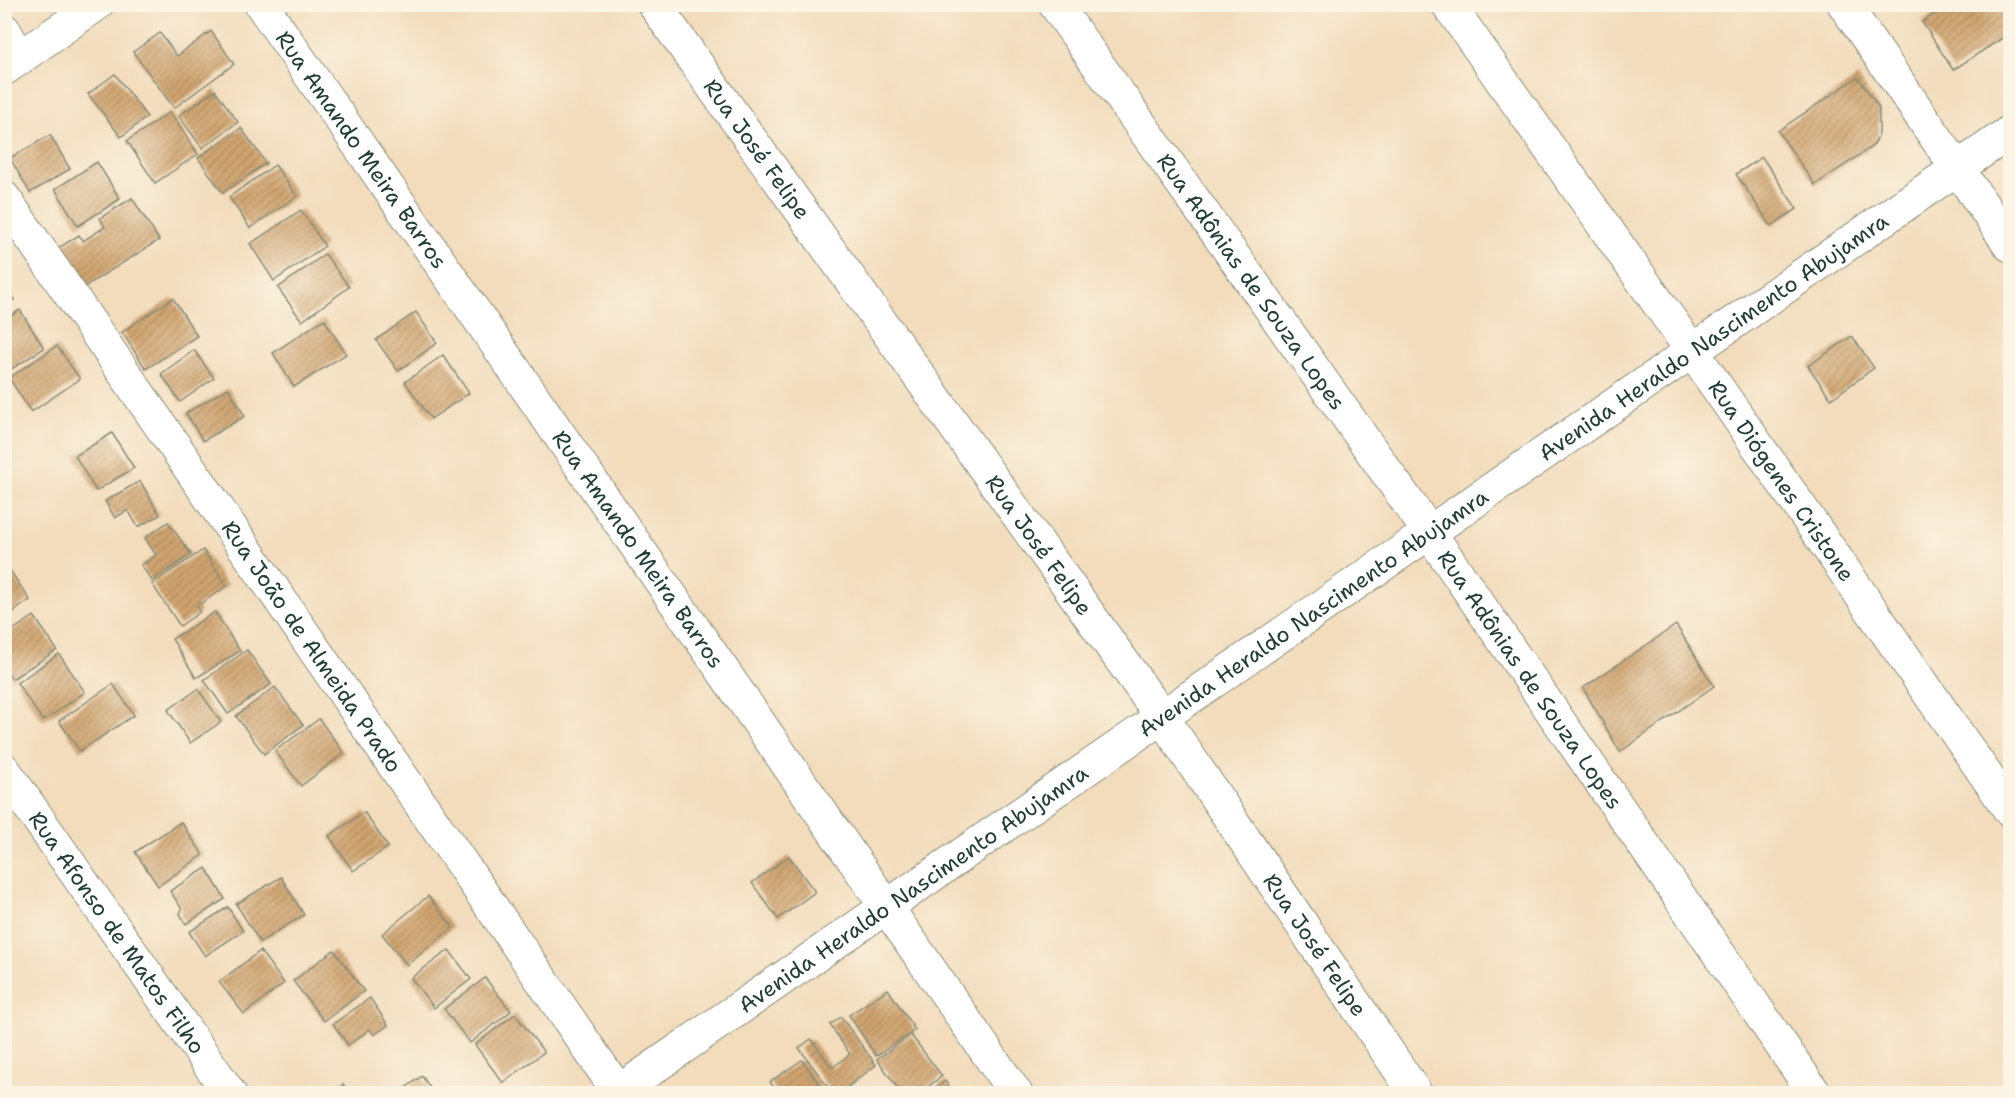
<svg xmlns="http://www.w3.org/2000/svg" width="2015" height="1098" viewBox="0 0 2015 1098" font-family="'Shantell Sans',sans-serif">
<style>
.building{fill:url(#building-hatch)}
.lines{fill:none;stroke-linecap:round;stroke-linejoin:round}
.minor-casing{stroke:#888c78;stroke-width:35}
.minor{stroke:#fff;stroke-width:33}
.labels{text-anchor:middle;stroke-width:5;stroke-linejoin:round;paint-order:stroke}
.street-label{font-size:22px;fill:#1f3d34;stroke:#fcf5e5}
</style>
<defs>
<pattern id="building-hatch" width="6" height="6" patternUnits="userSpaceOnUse" patternTransform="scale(1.5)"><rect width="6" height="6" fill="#d0a470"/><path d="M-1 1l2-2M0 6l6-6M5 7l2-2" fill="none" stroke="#a8875d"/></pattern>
</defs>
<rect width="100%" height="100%" fill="#fcf5e5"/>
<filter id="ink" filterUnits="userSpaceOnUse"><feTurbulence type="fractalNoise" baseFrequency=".0167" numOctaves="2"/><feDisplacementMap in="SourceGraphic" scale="12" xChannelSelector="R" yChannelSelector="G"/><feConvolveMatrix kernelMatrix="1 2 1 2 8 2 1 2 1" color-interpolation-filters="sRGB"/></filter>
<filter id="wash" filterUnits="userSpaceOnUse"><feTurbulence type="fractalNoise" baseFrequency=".008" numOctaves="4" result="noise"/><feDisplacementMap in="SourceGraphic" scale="24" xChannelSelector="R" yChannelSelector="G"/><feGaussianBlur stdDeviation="1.35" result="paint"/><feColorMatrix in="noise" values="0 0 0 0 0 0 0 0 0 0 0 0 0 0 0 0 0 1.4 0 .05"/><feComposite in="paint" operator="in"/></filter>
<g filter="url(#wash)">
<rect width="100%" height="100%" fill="#f2dcbc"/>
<g id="blocks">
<!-- building -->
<g class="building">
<polygon points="1950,4 2010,4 2010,33 1953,70 1922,22"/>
<polygon points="211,31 234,64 174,108 133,52 160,33 177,56"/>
<polygon points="115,74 147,117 121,137 88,94"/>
<polygon points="1858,77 1879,108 1879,134 1874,145 1815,185 1778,131"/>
<polygon points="215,90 238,122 202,148 179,116"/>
<polygon points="170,112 198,154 155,183 127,141"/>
<polygon points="241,128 266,163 223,193 198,158"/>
<polygon points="50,135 70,169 30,193 10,158"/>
<polygon points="1762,157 1797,209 1771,226 1736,174"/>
<polygon points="97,162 120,199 78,226 55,189"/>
<polygon points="275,165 297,196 250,228 229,197"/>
<polygon points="132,198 159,240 81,289 57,249 79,235 83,241 105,227 100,218"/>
<polygon points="301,210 325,246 274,281 250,244"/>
<polygon points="325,254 349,287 302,321 278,288"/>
<polygon points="4,284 14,300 4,306"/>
<polygon points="173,298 197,336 146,369 122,332"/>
<polygon points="20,310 44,348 7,372 4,368 4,320"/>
<polygon points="416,312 437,343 398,371 376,340"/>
<polygon points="324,319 346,354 294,387 273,353"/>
<polygon points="1852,336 1874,368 1831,399 1808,366"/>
<polygon points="57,346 80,379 31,412 9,378"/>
<polygon points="194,350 214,378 180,402 161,374"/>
<polygon points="443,355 469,393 431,419 405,382"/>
<polygon points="228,388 245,416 203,441 186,413"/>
<polygon points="112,433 134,468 96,491 75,456"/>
<polygon points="140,481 160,515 138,527 128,510 115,518 105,501"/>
<polygon points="168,522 191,554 152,581 141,565 156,555 145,538"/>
<polygon points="203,550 227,586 197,606 200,612 180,626 152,584"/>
<polygon points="9,569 30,600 4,618 4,572"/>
<polygon points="215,612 240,651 196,678 172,639"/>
<polygon points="34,616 57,650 12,679 4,668 4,636"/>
<polygon points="1676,625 1714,686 1620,752 1583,688"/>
<polygon points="247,650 271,684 228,714 204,680"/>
<polygon points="59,654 85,692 43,721 17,683"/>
<polygon points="113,684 134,715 80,751 59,721"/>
<polygon points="275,687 303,725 264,754 236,716"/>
<polygon points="198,689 221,722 190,743 168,710"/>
<polygon points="319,719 344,753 301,786 275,751"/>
<polygon points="364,812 388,847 353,871 329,836"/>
<polygon points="181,822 203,855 158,886 135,852"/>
<polygon points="789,856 815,892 778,919 752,883"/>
<polygon points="206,868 225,899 186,924 180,914 182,909 170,891"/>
<polygon points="281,877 304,915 260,942 236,904"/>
<polygon points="428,896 453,927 407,965 382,934"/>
<polygon points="228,907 243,931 205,956 189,932"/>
<polygon points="334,950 364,991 324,1021 293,981"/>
<polygon points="449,950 471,979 434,1008 411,978"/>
<polygon points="260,951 284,983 244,1014 219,982"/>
<polygon points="485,978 511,1011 470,1043 444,1009"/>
<polygon points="888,989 915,1030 876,1056 849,1015"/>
<polygon points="370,998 388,1025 374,1035 370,1029 348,1045 333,1024"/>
<polygon points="515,1014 544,1052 503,1083 475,1045"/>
<polygon points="841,1017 876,1065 838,1094 833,1094 799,1048 811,1039 832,1068 850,1054 830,1025"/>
<polygon points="911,1035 942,1076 918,1094 902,1094 877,1059"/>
<polygon points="802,1060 826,1094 778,1094 770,1082"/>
<polygon points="422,1076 434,1094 397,1094"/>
<polygon points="945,1081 954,1094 927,1094"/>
<polygon points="343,1084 350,1094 331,1094"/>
</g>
</g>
</g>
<g filter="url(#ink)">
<use href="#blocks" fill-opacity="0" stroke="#888c78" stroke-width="1.5"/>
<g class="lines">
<!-- minor casing -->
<g class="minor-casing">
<g id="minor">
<path id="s1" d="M261,4l755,1090"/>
<path id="s2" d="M654,4l508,713 254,377"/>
<path id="s3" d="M1055,4l374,528 386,562"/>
<path id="s4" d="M1448,4l244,347 318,459"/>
<polyline points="1844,4 2010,245"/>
<polyline points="4,30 20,58"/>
<polyline points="4,69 97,4"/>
<path id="s5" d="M4,198l616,896"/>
<path id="s6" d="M4,770l226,324"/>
<path id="s7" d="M615,1094l1395,-962"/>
</g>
</g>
<!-- minor -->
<use href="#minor" class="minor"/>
</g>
</g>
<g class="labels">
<!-- street labels -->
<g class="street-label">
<text dy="8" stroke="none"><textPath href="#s1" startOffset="177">Rua Amando Meira Barros</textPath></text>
<text dy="8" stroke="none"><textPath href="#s2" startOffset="178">Rua José Felipe</textPath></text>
<text dy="8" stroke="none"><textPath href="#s3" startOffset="340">Rua Adônias de Souza Lopes</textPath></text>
<text dy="8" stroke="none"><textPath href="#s7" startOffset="1334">Avenida Heraldo Nascimento Abujamra</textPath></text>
<text dy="8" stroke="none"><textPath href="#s4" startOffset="582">Rua Diógenes Cristone</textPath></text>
<text dy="8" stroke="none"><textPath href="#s2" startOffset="664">Rua José Felipe</textPath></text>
<text dy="8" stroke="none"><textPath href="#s1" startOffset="663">Rua Amando Meira Barros</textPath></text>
<text dy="8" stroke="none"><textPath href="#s7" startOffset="848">Avenida Heraldo Nascimento Abujamra</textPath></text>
<text dy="8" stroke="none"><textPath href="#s5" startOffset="544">Rua João de Almeida Prado</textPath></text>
<text dy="8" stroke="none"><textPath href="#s3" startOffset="826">Rua Adônias de Souza Lopes</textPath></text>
<text dy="8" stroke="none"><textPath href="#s7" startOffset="362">Avenida Heraldo Nascimento Abujamra</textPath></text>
<text dy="8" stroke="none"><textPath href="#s6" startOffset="198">Rua Afonso de Matos Filho</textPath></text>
<text dy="8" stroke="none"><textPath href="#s2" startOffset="1150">Rua José Felipe</textPath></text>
</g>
</g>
<!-- margin -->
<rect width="2015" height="1098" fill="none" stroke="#fcf5e5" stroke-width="24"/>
</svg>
